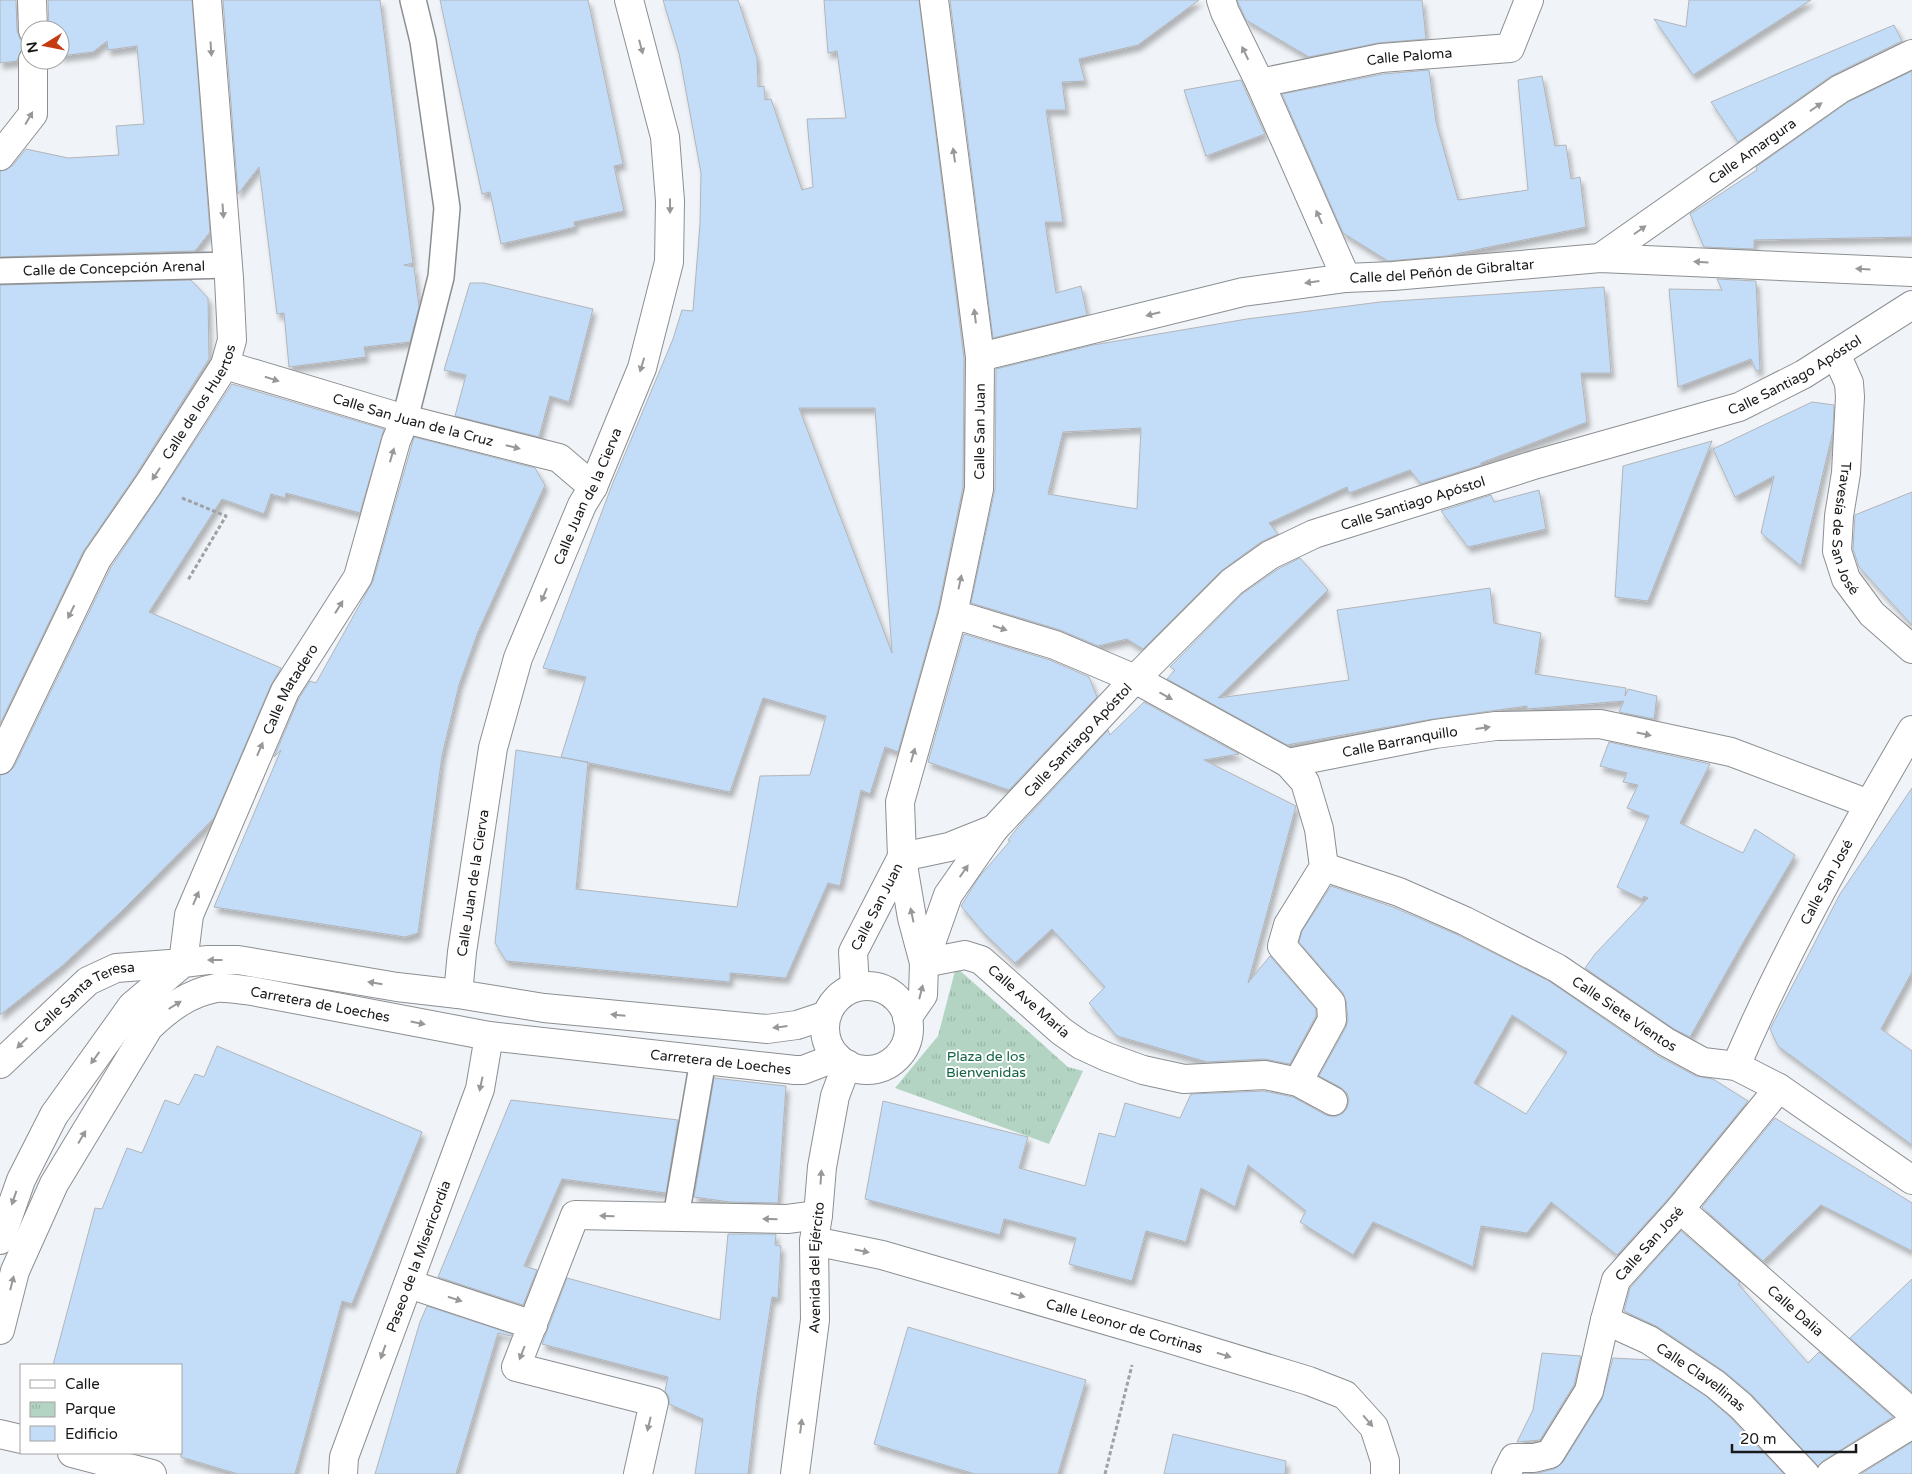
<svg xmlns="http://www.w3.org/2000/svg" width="1912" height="1474" viewBox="0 0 1912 1474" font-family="'Varela Round',sans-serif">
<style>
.park{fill:url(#park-tufts)}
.building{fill:#c3ddf9;stroke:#b2b5b9;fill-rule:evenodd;filter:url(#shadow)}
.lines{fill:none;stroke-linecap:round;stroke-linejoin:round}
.pedestrian-casing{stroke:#8c8f92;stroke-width:28}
.minor-casing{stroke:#8c8f92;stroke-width:30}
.tertiary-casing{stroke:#8c8f92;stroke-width:30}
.path{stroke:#9fa1a4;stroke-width:3;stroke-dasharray:4 2.5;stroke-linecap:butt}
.pedestrian{stroke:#fff;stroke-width:25}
.minor{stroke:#fff;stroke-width:28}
.tertiary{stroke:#fff;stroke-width:28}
.oneway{fill:#979898}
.labels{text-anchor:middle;stroke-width:4;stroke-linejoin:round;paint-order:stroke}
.street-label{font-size:14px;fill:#18191a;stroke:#fff}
.park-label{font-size:14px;fill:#146446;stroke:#fff}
</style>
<defs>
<pattern id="park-tufts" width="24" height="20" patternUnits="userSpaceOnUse" patternTransform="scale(1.25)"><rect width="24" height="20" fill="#b3d4c3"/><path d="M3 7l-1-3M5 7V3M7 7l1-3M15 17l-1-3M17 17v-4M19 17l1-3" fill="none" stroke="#99b5a7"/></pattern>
<filter id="shadow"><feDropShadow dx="3" dy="5.5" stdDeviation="2.5" flood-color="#0004"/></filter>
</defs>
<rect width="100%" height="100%" fill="#f0f3f7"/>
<!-- park -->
<polygon class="park" points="956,967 1068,1067 1083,1071 1049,1144 895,1088 938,1036"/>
<!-- building -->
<g class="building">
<polygon points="0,0 16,0 17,31 20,39 25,44 30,45 25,47 20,52 17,61 0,63"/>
<polygon points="48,0 192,0 210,232 195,251 0,257 0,171 6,170 12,166 26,149 68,158 119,155 116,126 144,124 137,46 108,50 107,41 93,52 60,56 60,30 49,30"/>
<polygon points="223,0 380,0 413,263 404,265 414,267 419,307 410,342 364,347 366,357 289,367 284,313 277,314 259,167 238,194"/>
<polygon points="440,0 588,0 623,164 614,166 624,211 574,222 575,227 501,244 490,192 482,194"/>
<path d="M663,0h75l19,58 1,29 6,-1 1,14 6,-1 31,91 11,-3 -6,-68 39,-1 -9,-67 -9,2 -4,-53h95l45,358 -1,129 -25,123 -40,142 -13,-5 -15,47 -9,-4 -21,96 -12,-3 -42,95 -56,-5v9l-224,-21 -11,-18 21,-193 72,12 -12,127 161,18 23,-131 50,-1 16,-59 -63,-18 -33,94 -169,-35 25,-80 -43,-9 69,-183 61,-146 9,-29 11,1 7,-87 1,-51 -22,-120zM799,408h76l17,245z"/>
<polygon points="950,0 1199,0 1138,45 1079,59 1085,81 1062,82 1066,110 1046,110 1063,222 1045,222 1056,293 1081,286 1087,315 993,338"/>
<polygon points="1237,0 1422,0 1426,39 1378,43 1309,57 1246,20"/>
<polygon points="1689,0 1811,0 1693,75 1654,19 1686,27"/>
<polygon points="1894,25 1902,41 1831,76 1738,142 1711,102"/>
<polygon points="1429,70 1436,122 1458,200 1528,190 1518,80 1542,76 1555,146 1566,145 1571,179 1580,177 1586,227 1446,256 1388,261 1343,233 1282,94 1383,74"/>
<polygon points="1912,71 1912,237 1754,240 1754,249 1704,247 1690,214 1757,170 1756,167 1848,102"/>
<polygon points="1241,80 1265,134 1206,156 1184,90"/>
<polygon points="1717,279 1756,281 1760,370 1756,371 1751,359 1678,387 1669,289 1722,290"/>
<polygon points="191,280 208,298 209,359 135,476 83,552 0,724 0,285"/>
<polygon points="470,283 484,283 593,309 569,402 550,396 539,437 455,416 466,375 444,370"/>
<path d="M1604,287l7,86h-30l6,49 -106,41v2l-60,19 -11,-14 -61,23 -2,-6 -78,36 9,11 -17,8 -40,29 -78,78 -16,-10 -29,7 -38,-16 -89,-27 24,-114 1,-120 97,-24 154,-26 133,-17zM1141,428l-4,81 -89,-15 15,-62z"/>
<polygon points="232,384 384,429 360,513 286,493 285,498 271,494 264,514 222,499 149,612 281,668 271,685 214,818 123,910 62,966 0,1015 0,775 8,773 14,767 111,567 161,493"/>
<polygon points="1812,402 1834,405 1833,431 1801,566 1761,533 1774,476 1735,497 1713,449"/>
<polygon points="414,437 535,468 545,485 478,632 459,685 442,756 418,933 405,937 214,907 281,750 274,757 299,698 310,681 316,683 373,581"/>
<polygon points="1712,441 1648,601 1615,597 1623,466"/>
<polygon points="1539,490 1546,529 1468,547 1441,511 1491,495 1494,502"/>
<polygon points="1912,492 1912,625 1859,567 1853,549 1855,515"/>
<polygon points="1300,558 1328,590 1218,698 1349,680 1337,610 1490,588 1494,623 1541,633 1535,674 1626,688 1625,696 1628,689 1657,696 1654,719 1619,712 1624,701 1527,709 1527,706 1433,719 1287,745 1167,679 1175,670 1170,667 1242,594 1278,569"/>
<polygon points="964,634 1050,660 1089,677 1097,697 1009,790 928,762"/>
<polygon points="1144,702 1239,754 1204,760 1296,806 1248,983 1270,956 1316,1009 1316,1016 1290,1064 1264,1059 1207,1062 1117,1036 1089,1003 1105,987 1052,929 1015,963 984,933 961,906 979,877 1010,841 1008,840 1018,827 1108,730 1110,735"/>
<polygon points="1609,742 1710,764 1680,823 1743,853 1755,829 1795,855 1744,941 1690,1037 1674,1029 1585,968 1595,954 1648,898 1644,896 1642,899 1617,887 1649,816 1627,808 1638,785 1623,782 1627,773 1600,766"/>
<polygon points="1912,788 1912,972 1881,1029 1912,1051 1912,1145 1778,1046 1770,1029 1840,894"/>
<path d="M1331,886l62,21 65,28 91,46 109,75 38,20 17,3 35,22 -80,98 -51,56 -66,-53 -24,31 -46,-7 -8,41 -100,-45 -20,33 -53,-33 6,-11 -58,-46 -13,42 -34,-19 -15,54 -40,-11 -14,50 -63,-17 7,-26 -72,-19 -4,16 -135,-36 18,-98 145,36 -9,31 66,18 14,-53 16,4 10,-34 55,15 11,-24 73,-3 29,6 33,18 8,2 8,-3 5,-6 2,-8 -2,-7 -7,-6 -21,-11 27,-49 2,-8 -2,-18 -3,-8 -44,-51 3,-11zM1512,1015l55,37 -41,62 -52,-31z"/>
<polygon points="217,1046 422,1132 352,1304 342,1301 295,1474 238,1474 181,1457 181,1365 53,1365 95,1208 102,1209 127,1148 142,1153 165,1100 179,1105 195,1074 204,1077"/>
<polygon points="714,1078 786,1086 778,1203 730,1202 694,1197"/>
<polygon points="511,1100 678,1120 666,1193 562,1179 524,1266 537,1270 523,1305 438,1277"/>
<polygon points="1775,1118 1912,1203 1912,1251 1821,1205 1763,1261 1702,1207"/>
<polygon points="1681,1231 1740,1282 1738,1284 1808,1363 1819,1352 1893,1417 1823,1461 1818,1466 1752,1395 1725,1372 1658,1327 1624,1311 1630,1288"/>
<polygon points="728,1234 776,1234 775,1245 781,1246 778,1298 772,1297 757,1396 748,1474 695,1474 703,1419 669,1404 669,1397 665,1391 668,1377 542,1344 567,1278 720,1320"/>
<polygon points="1912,1279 1912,1392 1850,1338"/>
<polygon points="427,1306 512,1334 511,1336 498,1333 456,1474 375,1474 420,1322"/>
<polygon points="908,1327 1086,1380 1058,1474 975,1474 874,1444"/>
<polygon points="1542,1353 1581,1356 1574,1385 1540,1440 1517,1442 1533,1410"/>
<polygon points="1613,1358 1651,1360 1706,1396 1730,1417 1784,1474 1523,1474 1538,1473 1554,1469 1563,1462 1602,1399"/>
<polygon points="1173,1434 1286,1461 1285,1474 1164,1474"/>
<polygon points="1912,1442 1912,1474 1861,1474"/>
</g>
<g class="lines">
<!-- pedestrian casing -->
<g class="pedestrian-casing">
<g id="pedestrian">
<path id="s1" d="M0,271l228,-6"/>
<polyline points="405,419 441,277 447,208 423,41 413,0"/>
<polyline points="676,1217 703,1060"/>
</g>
</g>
<!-- minor casing -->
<g class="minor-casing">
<g id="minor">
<polyline points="32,0 33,30"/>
<polyline points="1221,0 1225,12 1260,83 1346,278"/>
<path id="s2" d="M1260,83l121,-25 129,-10 19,-48"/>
<polyline points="0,156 33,114 33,60"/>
<path id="s3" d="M1600,258l240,-169 72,-35"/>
<path id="s4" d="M1836,354l13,29 1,14 -4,76 -7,43 -2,35 9,28 26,35 40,35"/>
<path id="s5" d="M980,357l263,-65 103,-14 47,-2 207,-18 312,14"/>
<path id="s6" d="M225,365l180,54 154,39 34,29"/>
<path id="s7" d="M953,614l102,31 80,34 153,84 147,-29 61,-8 104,-2 131,28 138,52"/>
<path id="s8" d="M0,760l97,-201 51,-74 77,-120 7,-25 -3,-62 -22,-278"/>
<polyline points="1288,763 1305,782 1319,829 1324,867 1288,925 1282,946 1331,1003 1332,1020 1298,1082"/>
<path id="s9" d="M1324,867l75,25 66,29 92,47 109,74 37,20 33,4 43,22 133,92"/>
<path id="s10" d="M855,987l-2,-35 49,-95 47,-10 45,-18"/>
<path id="s11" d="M0,1064l88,-83 28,-13 67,-5 6,-48 96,-224 73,-114 38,-136 9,-22"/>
<path id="s12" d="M1736,1066c49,-115 113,-228 176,-336"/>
<path id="s13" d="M1333,1101l-35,-19 -33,-7 -81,4 -41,-9 -36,-13 -26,-12 -20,-14 -80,-71 -16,-5 -41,8 24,-68 46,-66 141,-150 97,-97 38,-27 44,-21 223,-70 202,-57 65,-33 108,-69"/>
<path id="s14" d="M1680,1209l232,204"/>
<path id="s15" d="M814,1241l68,14 285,83 142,43 36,14 29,32 11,34v13"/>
<polyline points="409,1284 533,1325"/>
<path id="s16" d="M1605,1320l44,20 66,44 26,22 64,68"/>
<polyline points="0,1434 21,1439"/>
<polyline points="72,1453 152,1474"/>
<path id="s17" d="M343,1474l1,-17 136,-368 9,-53"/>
<polyline points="638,1474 654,1402 516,1367 575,1215 787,1219 818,1215"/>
<path id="s18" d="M1506,1474l8,-16h20l16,-4 39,-63 16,-71 11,-40 64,-71 99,-121"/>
<polyline points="1831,1474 1912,1424"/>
</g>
</g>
<!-- tertiary casing -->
<g class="tertiary-casing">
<g id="tertiary">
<circle cx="867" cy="1028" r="42"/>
<path id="s19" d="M458,994l4,-42 31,-204 25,-90 64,-153 11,-18 49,-119 27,-106 1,-61 -5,-64 -36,-137"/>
<path id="s20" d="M907,1018l16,-23 1,-32 -12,-45 -7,-41 -3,-20 -2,-55 53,-188 26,-125 1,-132 -46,-357"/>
<polyline points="0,1240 21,1180 54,1115 132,1006 183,963 208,960 238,960 397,987 458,994 544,1008 767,1029 797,1025 827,1015"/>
<path id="s21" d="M0,1330l15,-59 39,-87 95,-157c20,-19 40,-34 67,-39 11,-1 25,2 36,3l237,45 306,34h8l34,-13"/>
<path id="s22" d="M795,1474l20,-154 -1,-79 4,-26 4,-48 13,-71 12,-32"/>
</g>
</g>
<!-- path -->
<g class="path">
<polyline points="182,498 226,516 188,580"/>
<polyline points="1105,1474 1132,1365"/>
</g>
<!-- pedestrian -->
<use href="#pedestrian" class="pedestrian"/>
<!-- minor -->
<use href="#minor" class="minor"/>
<!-- tertiary -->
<use href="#tertiary" class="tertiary"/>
</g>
<!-- one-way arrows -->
<defs><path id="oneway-solid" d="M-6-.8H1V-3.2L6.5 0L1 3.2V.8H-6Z" transform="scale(1.25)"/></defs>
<g class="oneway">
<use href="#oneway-solid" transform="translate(641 47) rotate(75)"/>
<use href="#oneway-solid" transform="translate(211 49) rotate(86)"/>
<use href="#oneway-solid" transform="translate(1245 53) rotate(-116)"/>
<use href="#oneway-solid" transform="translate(1816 107) rotate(-35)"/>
<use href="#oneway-solid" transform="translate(29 118) rotate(-60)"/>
<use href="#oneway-solid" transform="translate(954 155) rotate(-98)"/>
<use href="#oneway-solid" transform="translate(670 206) rotate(90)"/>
<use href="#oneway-solid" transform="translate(223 211) rotate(86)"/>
<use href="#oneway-solid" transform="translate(1319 217) rotate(-114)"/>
<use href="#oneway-solid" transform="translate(1640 230) rotate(-35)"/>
<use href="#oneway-solid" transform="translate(1701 262) rotate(-177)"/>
<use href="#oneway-solid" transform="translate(1863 269) rotate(-177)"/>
<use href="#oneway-solid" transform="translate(1312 282) rotate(172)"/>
<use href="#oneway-solid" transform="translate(1153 314) rotate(166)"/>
<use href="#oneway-solid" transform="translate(975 316) rotate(-97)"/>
<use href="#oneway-solid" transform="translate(642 365) rotate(107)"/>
<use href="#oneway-solid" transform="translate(272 379) rotate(17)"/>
<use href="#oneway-solid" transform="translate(513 447) rotate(14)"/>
<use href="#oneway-solid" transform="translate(392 455) rotate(-74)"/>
<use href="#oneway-solid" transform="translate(156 474) rotate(123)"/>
<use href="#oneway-solid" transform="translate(960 582) rotate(-78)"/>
<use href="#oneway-solid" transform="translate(544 595) rotate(113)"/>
<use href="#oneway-solid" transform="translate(339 607) rotate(-58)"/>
<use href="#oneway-solid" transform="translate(71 612) rotate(116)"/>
<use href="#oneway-solid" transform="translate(1000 628) rotate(17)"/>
<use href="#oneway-solid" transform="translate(1166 696) rotate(29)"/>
<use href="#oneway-solid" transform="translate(1483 728) rotate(-8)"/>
<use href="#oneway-solid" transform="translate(1644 734) rotate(12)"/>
<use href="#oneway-solid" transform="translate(260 749) rotate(-67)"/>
<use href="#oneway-solid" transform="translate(913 755) rotate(-74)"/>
<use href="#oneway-solid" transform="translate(964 871) rotate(-55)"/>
<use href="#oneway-solid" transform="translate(196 898) rotate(-67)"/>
<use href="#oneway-solid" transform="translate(912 915) rotate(-102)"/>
<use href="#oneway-solid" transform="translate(215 960) rotate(-180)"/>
<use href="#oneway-solid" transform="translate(375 983) rotate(-171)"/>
<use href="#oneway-solid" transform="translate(921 992) rotate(-76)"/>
<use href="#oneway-solid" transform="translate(175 1005) rotate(-32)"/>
<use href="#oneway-solid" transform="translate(618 1015) rotate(-175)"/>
<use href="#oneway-solid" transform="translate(418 1023) rotate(11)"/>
<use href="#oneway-solid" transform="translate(780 1027) rotate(173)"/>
<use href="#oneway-solid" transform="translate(22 1043) rotate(136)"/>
<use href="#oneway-solid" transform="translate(95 1058) rotate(126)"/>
<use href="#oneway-solid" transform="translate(481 1084) rotate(102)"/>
<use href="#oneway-solid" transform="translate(82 1137) rotate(-59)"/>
<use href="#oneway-solid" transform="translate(821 1177) rotate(-86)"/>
<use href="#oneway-solid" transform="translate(14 1198) rotate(109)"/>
<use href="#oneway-solid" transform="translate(607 1216) rotate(-179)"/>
<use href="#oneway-solid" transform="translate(770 1219) rotate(-179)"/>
<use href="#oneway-solid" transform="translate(862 1251) rotate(12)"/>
<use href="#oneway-solid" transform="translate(12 1283) rotate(-76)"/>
<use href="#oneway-solid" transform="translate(1018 1295) rotate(16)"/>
<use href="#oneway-solid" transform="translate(455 1299) rotate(18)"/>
<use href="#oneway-solid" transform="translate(383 1352) rotate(110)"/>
<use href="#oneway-solid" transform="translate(522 1353) rotate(111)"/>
<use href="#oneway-solid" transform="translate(1224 1355) rotate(17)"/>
<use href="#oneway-solid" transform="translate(1368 1421) rotate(49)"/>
<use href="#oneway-solid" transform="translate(649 1424) rotate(103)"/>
<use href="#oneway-solid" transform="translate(801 1426) rotate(-83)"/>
</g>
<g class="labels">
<!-- street labels -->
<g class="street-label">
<text dy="5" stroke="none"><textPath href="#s2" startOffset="152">Calle Paloma</textPath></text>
<text dy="5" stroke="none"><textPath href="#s3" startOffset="186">Calle Amargura</textPath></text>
<text dy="5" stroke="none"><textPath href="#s1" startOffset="114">Calle de Concepción Arenal</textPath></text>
<text dy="5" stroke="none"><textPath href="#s5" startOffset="471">Calle del Peñón de Gibraltar</textPath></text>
<text dy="5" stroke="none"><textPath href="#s13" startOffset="1552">Calle Santiago Apóstol</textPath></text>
<text dy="5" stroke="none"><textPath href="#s8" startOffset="411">Calle de los Huertos</textPath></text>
<text dy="5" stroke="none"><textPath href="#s6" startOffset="196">Calle San Juan de la Cruz</textPath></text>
<text dy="5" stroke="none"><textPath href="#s20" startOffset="604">Calle San Juan</textPath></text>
<text dy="5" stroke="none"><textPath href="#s19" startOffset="518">Calle Juan de la Cierva</textPath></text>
<text dy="5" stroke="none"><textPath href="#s13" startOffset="1148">Calle Santiago Apóstol</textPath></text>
<text dy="5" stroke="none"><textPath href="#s4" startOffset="179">Travesía de San José</textPath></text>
<text dy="5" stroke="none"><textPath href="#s11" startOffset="515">Calle Matadero</textPath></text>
<text dy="5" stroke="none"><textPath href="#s13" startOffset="728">Calle Santiago Apóstol</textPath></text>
<text dy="5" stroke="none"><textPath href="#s7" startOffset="482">Calle Barranquillo</textPath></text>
<text dy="5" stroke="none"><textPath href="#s19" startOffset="112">Calle Juan de la Cierva</textPath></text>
<text dy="5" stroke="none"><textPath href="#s12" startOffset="205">Calle San José</textPath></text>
<text dy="5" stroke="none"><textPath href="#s10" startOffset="86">Calle San Juan</textPath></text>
<text dy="5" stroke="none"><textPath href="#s11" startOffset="110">Calle Santa Teresa</textPath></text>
<text transform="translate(1029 1001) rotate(41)" y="5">Calle Ave María</text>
<text dy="5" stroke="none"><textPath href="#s21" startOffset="524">Carretera de Loeches</textPath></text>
<text dy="5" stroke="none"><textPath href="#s9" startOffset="336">Calle Siete Vientos</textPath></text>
<text dy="5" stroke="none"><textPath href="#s21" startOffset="929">Carretera de Loeches</textPath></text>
<text dy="5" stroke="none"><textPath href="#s18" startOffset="292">Calle San José</textPath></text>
<text dy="5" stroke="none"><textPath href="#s17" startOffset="231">Paseo de la Misericordia</textPath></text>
<text dy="5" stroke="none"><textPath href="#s22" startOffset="208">Avenida del Ejército</textPath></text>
<text dy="5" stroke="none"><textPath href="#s14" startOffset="154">Calle Dalia</textPath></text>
<text dy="5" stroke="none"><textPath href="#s15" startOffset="322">Calle Leonor de Cortinas</textPath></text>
<text dy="5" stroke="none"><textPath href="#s16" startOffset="112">Calle Clavellinas</textPath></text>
</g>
<!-- park labels -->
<g class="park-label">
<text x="986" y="1061">Plaza de los<tspan x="986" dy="16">Bienvenidas</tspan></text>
</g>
</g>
<!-- legend -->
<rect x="20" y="1364" width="162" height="90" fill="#ffffff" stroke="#a3a3a3"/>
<rect x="30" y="1380" width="25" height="8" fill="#ffffff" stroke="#a3a3a3"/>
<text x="65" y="1389" font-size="15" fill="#18191a">Calle</text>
<rect x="30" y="1402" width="25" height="15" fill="url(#park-tufts)" stroke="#a3a3a3"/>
<text x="65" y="1414" font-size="15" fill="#18191a">Parque</text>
<rect x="30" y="1426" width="25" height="15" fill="#c3ddf9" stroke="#a3a3a3"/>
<text x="65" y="1439" font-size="15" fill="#18191a">Edificio</text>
<!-- north arrow -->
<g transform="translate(45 45) rotate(260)"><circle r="24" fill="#ffffff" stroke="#a3a3a3"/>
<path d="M0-4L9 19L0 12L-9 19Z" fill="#c53c11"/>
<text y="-8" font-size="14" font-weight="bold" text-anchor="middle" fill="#18191a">N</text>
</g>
<!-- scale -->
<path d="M1732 1444v8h124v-8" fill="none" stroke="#18191a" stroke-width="2.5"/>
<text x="1740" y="1444" font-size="15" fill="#18191a" stroke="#ffffff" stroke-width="4" paint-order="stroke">20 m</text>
</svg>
